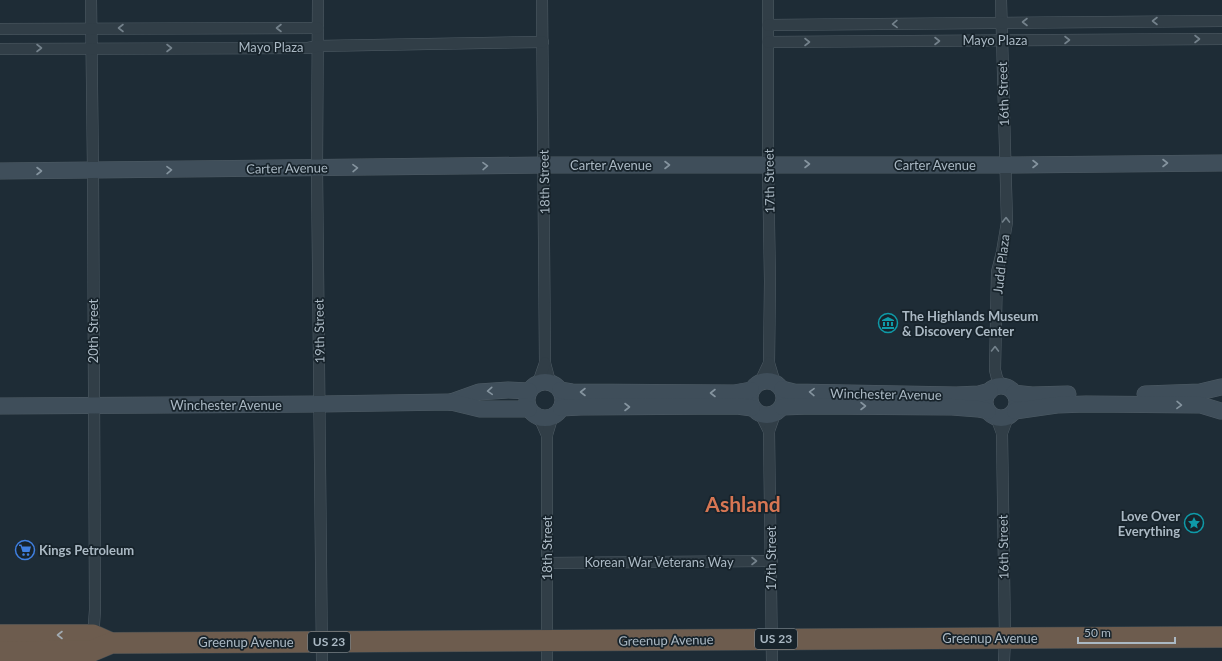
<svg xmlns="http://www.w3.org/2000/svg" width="1222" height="661" viewBox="0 0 1222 661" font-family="Lato,sans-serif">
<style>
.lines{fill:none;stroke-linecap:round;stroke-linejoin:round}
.street-casing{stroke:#4f5c65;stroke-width:12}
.secondary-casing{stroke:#4f5c65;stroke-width:17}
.highway-casing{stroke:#3c4951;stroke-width:22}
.street{stroke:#313e47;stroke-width:11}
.secondary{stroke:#3f4e5a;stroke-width:16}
.highway{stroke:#6d5c4e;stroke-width:21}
.oneway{stroke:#74828c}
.oneway2{stroke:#85949f}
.oneway3{stroke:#a2abb2}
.labels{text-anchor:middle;stroke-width:3.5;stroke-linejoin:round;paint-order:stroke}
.shield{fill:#17232b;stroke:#7f8c96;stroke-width:1}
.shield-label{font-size:12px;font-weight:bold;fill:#abb9c4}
.street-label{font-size:13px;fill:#abb9c4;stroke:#17232b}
.poi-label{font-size:13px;font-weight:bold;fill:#abb9c4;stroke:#17232b;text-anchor:start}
.town-label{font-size:21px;font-weight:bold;fill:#d77653;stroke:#17232b}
</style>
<rect width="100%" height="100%" fill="#1e2c36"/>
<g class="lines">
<!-- street casing -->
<g class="street-casing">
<g id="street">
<polyline points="91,0 93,171 95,610 93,638"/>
<polyline points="318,0 317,168 322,661"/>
<polyline points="542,0 545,363 550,382"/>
<polyline points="768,0 768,164 770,281 769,363 775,383"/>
<polyline points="1001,0 1007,222 1002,252 997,272 995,370 997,378 1001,386"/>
<polyline points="768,25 1222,21"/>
<polyline points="0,29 318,28"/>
<polyline points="768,42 1222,39"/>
<polyline points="0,49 308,48 318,46 543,42"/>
<polyline points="760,382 769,363"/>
<polyline points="538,383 545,363"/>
<polyline points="761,415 769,431"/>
<polyline points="539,417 547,435"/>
<polyline points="996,417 1002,433"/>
<polyline points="547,563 772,561"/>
<polyline points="547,661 547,435 553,415"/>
<polyline points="772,661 769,431 775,414"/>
<polyline points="1004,661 1005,638 1002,433 1008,417"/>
</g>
</g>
<!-- secondary casing -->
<g class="secondary-casing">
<g id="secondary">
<polyline points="0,171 544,165 1005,165 1222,163"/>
<circle cx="767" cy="398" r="17"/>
<circle cx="545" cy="400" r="18"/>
<circle cx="1001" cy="402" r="16"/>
<polyline points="782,389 794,392 956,395 979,394 990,391"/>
<polyline points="560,390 572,392 734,393 751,390"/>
<polyline points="1014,393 1032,395 1068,394"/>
<polyline points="1145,394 1200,392 1221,387"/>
<polyline points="451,402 479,392 508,390 529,391"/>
<polyline points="0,406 320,404 451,402 480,409 529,409"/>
<polyline points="782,407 811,406 952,407 978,409 988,411"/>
<polyline points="561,408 581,407 737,406 752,408"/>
<polyline points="1015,411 1057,405 1086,404 1201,405 1221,411"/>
</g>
</g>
<!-- highway casing -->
<g class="highway-casing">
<g id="highway">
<polyline points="0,635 93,635 111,643"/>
<polyline points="0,652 92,651 111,643 1222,637"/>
</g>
</g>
<!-- street -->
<use href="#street" class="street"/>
<!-- secondary -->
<use href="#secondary" class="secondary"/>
<!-- highway -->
<use href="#highway" class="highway"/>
</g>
<!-- one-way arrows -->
<defs><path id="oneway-chevron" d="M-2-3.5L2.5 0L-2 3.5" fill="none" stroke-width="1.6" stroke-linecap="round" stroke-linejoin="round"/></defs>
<g class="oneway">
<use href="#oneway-chevron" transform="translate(1155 21) rotate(180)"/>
<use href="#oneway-chevron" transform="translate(1025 22) rotate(180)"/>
<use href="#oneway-chevron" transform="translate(895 24) rotate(179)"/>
<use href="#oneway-chevron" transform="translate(121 28) rotate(180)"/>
<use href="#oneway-chevron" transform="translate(279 28) rotate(180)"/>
<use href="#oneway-chevron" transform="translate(1197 39)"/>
<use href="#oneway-chevron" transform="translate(1067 40)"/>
<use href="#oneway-chevron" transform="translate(937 41)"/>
<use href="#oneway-chevron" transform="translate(807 42)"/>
<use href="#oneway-chevron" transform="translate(39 48)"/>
<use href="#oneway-chevron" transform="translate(169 48)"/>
<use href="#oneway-chevron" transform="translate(1006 220) rotate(-89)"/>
<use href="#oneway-chevron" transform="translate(995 349) rotate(-89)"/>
<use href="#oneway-chevron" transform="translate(754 561)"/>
</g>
<g class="oneway2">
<use href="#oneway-chevron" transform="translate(1165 163)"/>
<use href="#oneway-chevron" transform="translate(807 164)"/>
<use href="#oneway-chevron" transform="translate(1035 164)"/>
<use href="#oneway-chevron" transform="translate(667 165)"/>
<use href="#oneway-chevron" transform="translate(485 166) rotate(-1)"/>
<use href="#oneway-chevron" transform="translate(355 168) rotate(-1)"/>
<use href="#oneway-chevron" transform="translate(169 170) rotate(-1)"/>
<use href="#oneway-chevron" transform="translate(39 171)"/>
<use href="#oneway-chevron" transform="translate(490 391) rotate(176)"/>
<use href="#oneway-chevron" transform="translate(583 392) rotate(180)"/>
<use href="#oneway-chevron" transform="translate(812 392) rotate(-179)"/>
<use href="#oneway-chevron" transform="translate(713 393) rotate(-180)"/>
<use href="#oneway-chevron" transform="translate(1179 405) rotate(1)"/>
<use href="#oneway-chevron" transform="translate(863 406)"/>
<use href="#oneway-chevron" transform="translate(627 407)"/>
</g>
<use class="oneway3" href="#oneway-chevron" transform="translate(60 635) rotate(180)"/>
<!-- icons -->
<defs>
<g id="museum-ring" transform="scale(1)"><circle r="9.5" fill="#17232b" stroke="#0f9aa8" stroke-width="1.5"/><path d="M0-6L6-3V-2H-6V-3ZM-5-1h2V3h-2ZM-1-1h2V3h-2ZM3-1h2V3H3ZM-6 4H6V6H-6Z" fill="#0f9aa8"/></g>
<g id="sight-ring" transform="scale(1)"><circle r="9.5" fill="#17232b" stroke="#0f9aa8" stroke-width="1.5"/><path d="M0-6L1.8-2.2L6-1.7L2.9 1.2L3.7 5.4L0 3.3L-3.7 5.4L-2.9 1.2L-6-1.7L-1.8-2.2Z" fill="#0f9aa8"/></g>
<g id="supermarket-ring" transform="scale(1)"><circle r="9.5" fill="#17232b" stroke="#3f7fe0" stroke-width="1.5"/><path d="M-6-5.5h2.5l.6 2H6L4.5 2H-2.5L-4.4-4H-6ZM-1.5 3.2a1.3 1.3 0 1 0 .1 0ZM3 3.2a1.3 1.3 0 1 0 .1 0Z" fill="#3f7fe0"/></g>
</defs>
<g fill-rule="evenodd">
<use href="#museum-ring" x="888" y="323"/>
<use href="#sight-ring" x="1194" y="523"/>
<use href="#supermarket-ring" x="25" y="550"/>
</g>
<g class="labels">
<!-- shield labels -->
<g class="shield">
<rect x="755" y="629" width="42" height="20" rx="3"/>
<rect x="308" y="632" width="42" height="20" rx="3"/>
</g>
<g class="shield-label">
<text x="776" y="643">US 23</text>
<text x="329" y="646">US 23</text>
</g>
<!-- street labels -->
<g class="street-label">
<text x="995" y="45">Mayo Plaza</text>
<text x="271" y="52">Mayo Plaza</text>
<text transform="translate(1003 94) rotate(-92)" y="5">16th Street</text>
<text x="611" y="170">Carter Avenue</text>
<text x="935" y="170">Carter Avenue</text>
<text transform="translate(287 168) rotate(-1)" y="5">Carter Avenue</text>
<text transform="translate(769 181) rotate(-91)" y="5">17th Street</text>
<text transform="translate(544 182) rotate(-91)" y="5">18th Street</text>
<text transform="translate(1001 264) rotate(-83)" y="5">Judd Plaza</text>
<text transform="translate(93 331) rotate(-90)" y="5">20th Street</text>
<text transform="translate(319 331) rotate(-91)" y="5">19th Street</text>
<text transform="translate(886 394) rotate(1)" y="5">Winchester Avenue</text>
<text x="226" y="410">Winchester Avenue</text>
<text transform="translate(1003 547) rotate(-91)" y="5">16th Street</text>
<text transform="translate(547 548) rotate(-90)" y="5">18th Street</text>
<text transform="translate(771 558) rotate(-90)" y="5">17th Street</text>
<text x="659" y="567">Korean War Veterans Way</text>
<text x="990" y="643">Greenup Avenue</text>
<text transform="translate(666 640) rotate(-1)" y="5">Greenup Avenue</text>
<text x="246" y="647">Greenup Avenue</text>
</g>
<!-- poi labels -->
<g class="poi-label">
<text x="902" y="321">The Highlands Museum<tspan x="902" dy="15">&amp; Discovery Center</tspan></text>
<text x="1180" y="521" text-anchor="end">Love Over<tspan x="1180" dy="15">Everything</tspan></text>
<text x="39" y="555">Kings Petroleum</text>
</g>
<!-- town labels -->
<g class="town-label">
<text x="743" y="512">Ashland</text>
</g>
</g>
<!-- scale -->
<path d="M1078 637v6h97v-6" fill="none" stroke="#abb9c4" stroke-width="2"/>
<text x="1084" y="637" font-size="12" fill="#abb9c4" stroke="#17232b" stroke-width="3" paint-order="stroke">50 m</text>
</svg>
